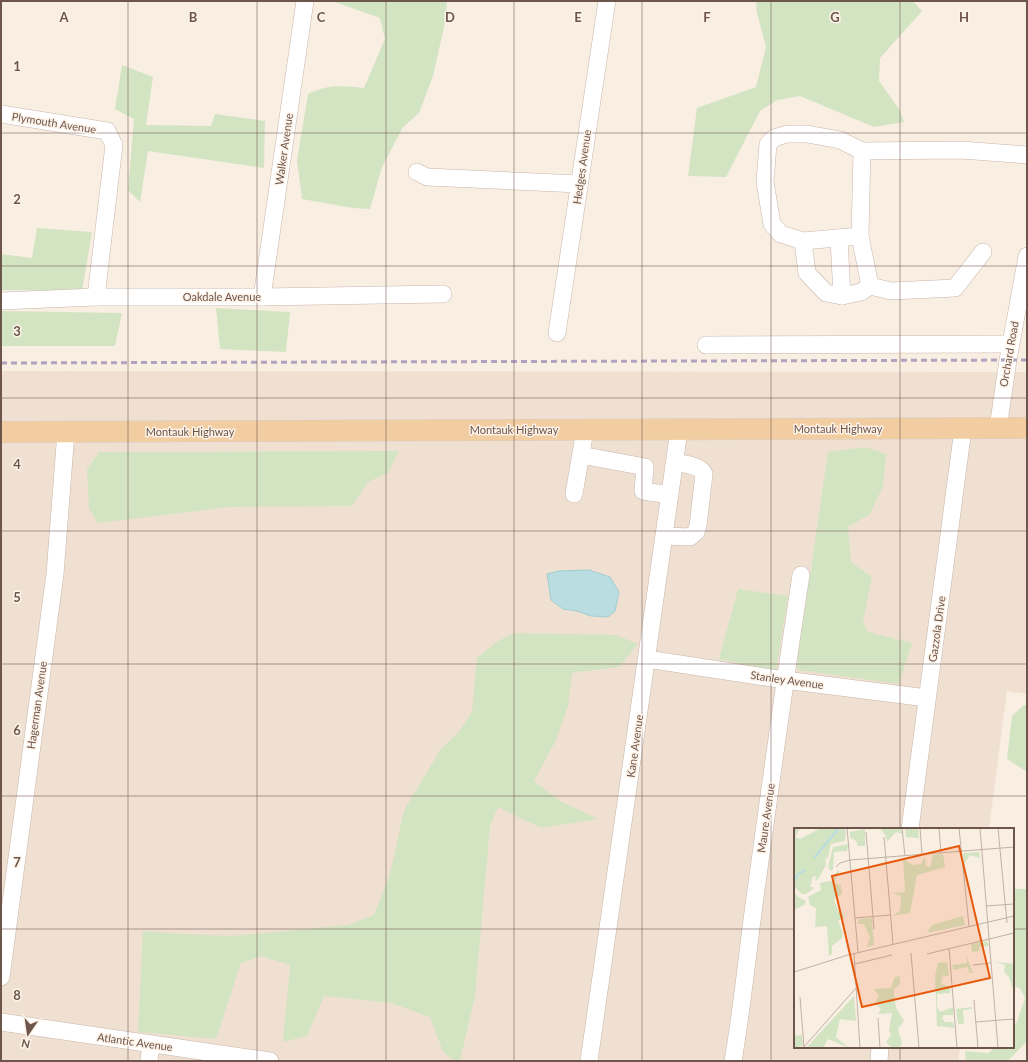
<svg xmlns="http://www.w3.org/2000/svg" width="1028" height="1062" viewBox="0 0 1028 1062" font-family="Lato,sans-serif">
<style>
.residential{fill:#f0e0d2}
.green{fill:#d3e4c3}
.water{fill:#b9dde0;stroke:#a1cdd0}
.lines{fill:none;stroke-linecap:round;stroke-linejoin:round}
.minor-casing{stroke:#c8b6ab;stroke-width:18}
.major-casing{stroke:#d6cfcd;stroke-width:22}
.minor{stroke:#fff;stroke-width:17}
.major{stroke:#f1cda1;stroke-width:21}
.rail{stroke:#b0a3c0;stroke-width:3;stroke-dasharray:6 4;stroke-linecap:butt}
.grid{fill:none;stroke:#6e554c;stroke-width:1;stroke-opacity:0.55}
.labels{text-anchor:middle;stroke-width:3;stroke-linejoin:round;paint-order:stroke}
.street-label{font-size:11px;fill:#6e554c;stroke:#fdf3e8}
.inset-river{fill:none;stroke:#b9dde0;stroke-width:2}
.inset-road{fill:none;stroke:#c1b1a6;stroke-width:1}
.view{fill:#e8590c;fill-opacity:0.15;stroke:#e8590c;stroke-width:2}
.inset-edge{fill:none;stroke:#6e554c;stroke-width:2}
.grid-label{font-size:13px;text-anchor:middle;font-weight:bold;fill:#6e554c;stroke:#fdf3e8;stroke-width:3;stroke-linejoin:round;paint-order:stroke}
</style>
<rect width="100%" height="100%" fill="#f9eee2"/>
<!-- residential -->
<polygon class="residential" points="1,371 1027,372 1027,694 1007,691 989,829 795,829 795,1047 960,1047 958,1061 1,1061"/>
<!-- green -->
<g class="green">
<path d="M332,1h115l-1,17 -13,58 -14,37 -16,14 -21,40 -12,42 -17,-1 -51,-9 -5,-38 11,-67c22,-10 33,-8 56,-6l21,-49 -5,-21z"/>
<polygon points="756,1 913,1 922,11 880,58 879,81 899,109 904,122 874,127 800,96 777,100 760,111 726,177 688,176 697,108 756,87 766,47 757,13"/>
<polygon points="122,65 153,77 146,125 211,126 215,114 265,121 264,168 148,151 140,202 128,190 134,119 115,109"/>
<polygon points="37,228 92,232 82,291 1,290 1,254 32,258"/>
<polygon points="216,308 290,312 286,352 220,349"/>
<polygon points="2,311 122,313 115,346 1,346"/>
<polygon points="865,447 886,454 883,486 870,514 848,527 851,562 872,577 863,622 868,632 912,643 899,684 798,670 797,664 828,452"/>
<polygon points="399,451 388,473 368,482 352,506 230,507 98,523 89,509 87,469 99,452"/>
<polygon points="738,589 788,596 776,671 719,659"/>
<polygon points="515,633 616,635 638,644 619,667 572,673 568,706 556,740 534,781 560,801 598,819 541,828 498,807 490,826 475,996 460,1061 455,1061 443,1052 430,1017 391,1003 324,996 307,1036 283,1042 290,965 261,956 241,963 216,1039 138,1032 143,931 181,934 233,936 348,925 374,915 390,874 404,810 441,749 458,733 472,712 477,658 498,641"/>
<polygon points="1024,705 1027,705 1027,772 1007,759 1012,716"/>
<polygon points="1013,889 1027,889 1027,1041 1008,1061 966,1061 965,1051 989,1053 994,1047 1013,1047 1013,1026 1017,1022 1025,998 1020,988 1013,986"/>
</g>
<!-- water -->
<polygon class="water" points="589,570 610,577 619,592 615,611 608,617 591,616 577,611 563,609 551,600 547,574 559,571"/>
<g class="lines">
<!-- minor casing -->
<g class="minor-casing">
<g id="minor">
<polyline points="1,114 107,131 114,145 96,297"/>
<polyline points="862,151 860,236 803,241 781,234 772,224 765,182 768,144 774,138 787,134 807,134 840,140 862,151 961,150 1027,155"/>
<polyline points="417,172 427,177 579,184"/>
<polyline points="860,236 870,286 891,291 955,288 983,252"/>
<polyline points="839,238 842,296"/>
<polyline points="803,241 807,273 826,293 842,296 861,292 870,286"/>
<polyline points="262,297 305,1"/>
<polyline points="1,301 96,297 262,297 443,294"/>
<polyline points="557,333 607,1"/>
<polyline points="706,345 1010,344"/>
<polyline points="998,428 1008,360 1027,256"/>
<polyline points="581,455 645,467 643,491 670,495"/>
<polyline points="574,494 585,430"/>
<path d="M665,536l25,1 6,-5 2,-6 6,-52c-4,-9 -20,-10 -29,-12"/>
<polyline points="647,659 785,680 927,698"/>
<polyline points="910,829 963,429"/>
<polyline points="1,977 55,574 66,432"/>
<polyline points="1,1022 270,1061"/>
<polyline points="149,1061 151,1044"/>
<polyline points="589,1061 679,430"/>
<path d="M733,1061c9,-52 14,-104 21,-156 15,-110 30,-220 47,-330"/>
<polyline points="879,1061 880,1047"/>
</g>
</g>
<!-- major casing -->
<g class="major-casing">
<polyline id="major" points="1,432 1027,428"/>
</g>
<!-- minor -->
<use href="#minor" class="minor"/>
<!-- major -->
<use href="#major" class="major"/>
<!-- rail -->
<polyline class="rail" points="1,363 1027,360"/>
</g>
<!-- grid -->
<path class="grid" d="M128,1v1060M257,1v1060M386,1v1060M514,1v1060M642,1v1060M771,1v1060M900,1v828M1,133h1026M1,266h1026M1,398h1026M1,531h1026M1,664h1026M1,796h1026M1,929h794M1013,929h14M900,1047v14"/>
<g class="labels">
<!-- street labels -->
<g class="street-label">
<text transform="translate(54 123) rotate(9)" y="4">Plymouth Avenue</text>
<text transform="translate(284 149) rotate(-82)" y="4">Walker Avenue</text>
<text transform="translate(582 167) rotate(-82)" y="4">Hedges Avenue</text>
<text x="222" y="301">Oakdale Avenue</text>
<text transform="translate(1009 354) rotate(-80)" y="4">Orchard Road</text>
<text x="838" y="433">Montauk Highway</text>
<text x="514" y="434">Montauk Highway</text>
<text x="190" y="436">Montauk Highway</text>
<text transform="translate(937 629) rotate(-82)" y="4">Gazzola Drive</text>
<text transform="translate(787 680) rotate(8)" y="4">Stanley Avenue</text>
<text transform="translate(37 705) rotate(-82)" y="4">Hagerman Avenue</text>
<text transform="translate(635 746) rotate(-82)" y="4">Kane Avenue</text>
<text transform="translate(766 818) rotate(-82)" y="4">Maure Avenue</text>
<text transform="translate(135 1042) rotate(8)" y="4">Atlantic Avenue</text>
</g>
</g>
<!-- overview -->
<g transform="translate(794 828)">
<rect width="220" height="220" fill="#f9eee2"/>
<path d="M0,0h6l-5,9 5,2 21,-11h23l2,4 -1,9 -14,3 -3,14 -2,-1 -1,3 1,5 -8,14 -3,2 1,-5 -3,1 -3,9 4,2 -8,6h-4l-8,-7zM86,0h21l1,6 -6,-2 -9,10 -1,-6zM111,0h13l1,10 -13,-1zM71,1v17h-7l-2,-5 -6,-4v-5zM54,16l-1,7 -13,1 -1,18 -2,1 -3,-4 5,-20zM185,24l1,6 -10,-3 -6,9 -1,-11zM149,26l2,13 -28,8 -7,38 -18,3 8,-5 1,-15 -9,-3 13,-1v-2l-2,-31 10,6 8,-1 4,-7 1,9 4,1 3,-12zM44,42l2,5 -3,1 -3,7 7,2 1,9 -8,5 4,12 5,2 1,5 -6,3 5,12 -1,5 -10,8v8l-3,2 -2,-30 -12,1 1,-19 -6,-3 -2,-8 13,-7 -1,-7 11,-2zM0,63l3,5 9,5 -2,4 -10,5zM169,88l2,9 -38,8 5,-8zM78,90l2,27 -7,2 3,-10 -6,-13h-6l1,-5zM193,113l2,5 -10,1v4l-7,1 -1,-8zM173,129l6,16h-4l-1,-6 -14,3 -2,-5 15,-2zM153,134l2,13 -7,2 -1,7 9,3v6l-13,1v12l3,6 13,-5v8h-9l-2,3 3,4h8l1,6 -17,-2 -2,-50 3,-13zM201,134l19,2v29l-5,-16 -5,-5 1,-7zM106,148v8l-6,5v5l2,14 8,13 -6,8 4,14 -2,5h-8l-6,-6 5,-7 -2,-5 3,-17 -14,1 3,-5 -6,-6 4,-7 -5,-7 17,-1 4,-11zM60,168l2,25 -16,-2 -4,18 13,11 -21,-9 -5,9h-17zM178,179v2l-9,1 1,14h-6l-2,-15zM8,207l1,11 -9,2v-12z" fill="#d3e4c3"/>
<path class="inset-river" d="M20,30l25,-30M0,54l3,-7 8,-5"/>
<path class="inset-road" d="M53,0l11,124M108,0l3,28M126,0l2,26M145,0l2,25M165,0l10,98M186,0l18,220M204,0l9,95M72,4l8,97M90,9l9,107M42,39l4,-4 10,-3 164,-13M192,78l28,-2M61,90l36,-3M155,120l8,100M60,125l6,95M117,125l8,95M133,126l87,-21M61,136l37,-9M179,137l18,-2M0,144l54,-17 166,-39M6,169l4,50M180,172l4,48M84,190l2,30M181,194l39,-3M9,220l53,-60"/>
<path class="view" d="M165,18l31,132 -128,29 -30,-131z"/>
<rect width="220" height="220" class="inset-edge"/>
</g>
<g class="grid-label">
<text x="64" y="22">A</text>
<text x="193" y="22">B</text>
<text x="321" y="22">C</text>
<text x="450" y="22">D</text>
<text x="578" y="22">E</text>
<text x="707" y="22">F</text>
<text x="835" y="22">G</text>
<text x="964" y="22">H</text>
<text x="17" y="71">1</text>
<text x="17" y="204">2</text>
<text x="17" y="336">3</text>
<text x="17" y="469">4</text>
<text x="17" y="602">5</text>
<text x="17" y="735">6</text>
<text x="17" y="867">7</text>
<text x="17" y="1000">8</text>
</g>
<!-- border -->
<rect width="1028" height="1062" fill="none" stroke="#6e554c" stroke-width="4"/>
<!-- north arrow -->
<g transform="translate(28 1034) rotate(193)" stroke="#fdf3e8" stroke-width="3" paint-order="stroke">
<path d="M0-3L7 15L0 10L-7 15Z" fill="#6e554c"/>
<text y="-6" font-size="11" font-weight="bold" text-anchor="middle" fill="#6e554c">N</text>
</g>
</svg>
